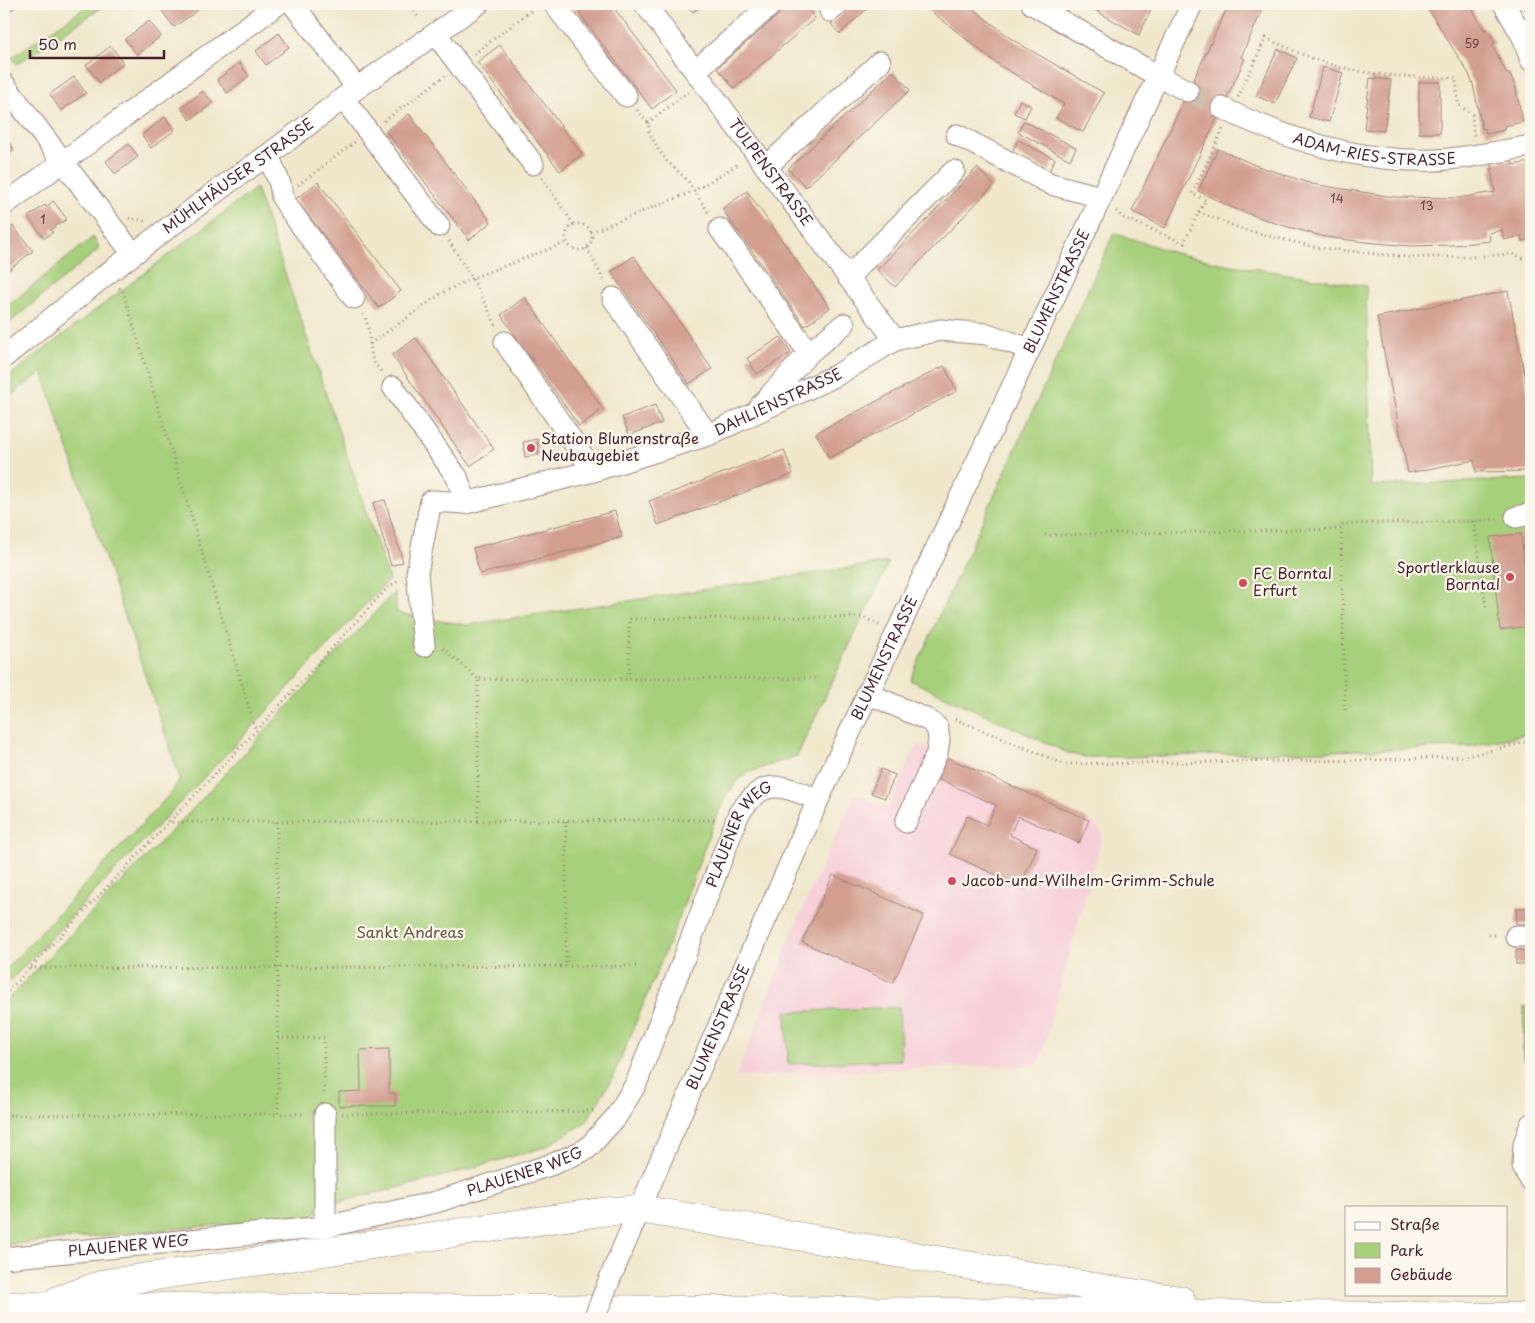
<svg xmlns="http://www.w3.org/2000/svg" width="1535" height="1323" viewBox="0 0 1535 1323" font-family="'Playpen Sans',sans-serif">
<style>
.built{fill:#f6cfd9}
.green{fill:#a7d07b;stroke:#787853}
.building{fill:#d29e90}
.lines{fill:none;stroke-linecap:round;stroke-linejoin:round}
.minor-tunnel{stroke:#cfbfac;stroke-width:21;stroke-dasharray:21 11;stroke-linecap:butt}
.minor-casing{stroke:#9d837c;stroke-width:23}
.highway-casing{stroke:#9d837c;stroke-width:29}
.path{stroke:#9d837c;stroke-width:3;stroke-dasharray:1 4;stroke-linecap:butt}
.minor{stroke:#fff;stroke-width:21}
.highway{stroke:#fff;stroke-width:28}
.minor-bridge-casing{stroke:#9d837c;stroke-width:23;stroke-linecap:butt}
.minor-bridge{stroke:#fff;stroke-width:21}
.poi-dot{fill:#d1495b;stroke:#fbf7ec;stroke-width:2}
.labels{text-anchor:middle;stroke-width:4.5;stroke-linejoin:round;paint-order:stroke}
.number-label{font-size:12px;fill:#6c3f44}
.street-label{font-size:15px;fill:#4a1f2b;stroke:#fbf7ec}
.poi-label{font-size:15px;fill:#4a1f2b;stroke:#fbf7ec;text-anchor:start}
.park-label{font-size:15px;fill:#665443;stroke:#fbf7ec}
</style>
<rect width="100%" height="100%" fill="#fbf7ec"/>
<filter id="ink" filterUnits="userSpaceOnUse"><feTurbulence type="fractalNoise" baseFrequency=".02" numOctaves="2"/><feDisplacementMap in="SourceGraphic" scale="10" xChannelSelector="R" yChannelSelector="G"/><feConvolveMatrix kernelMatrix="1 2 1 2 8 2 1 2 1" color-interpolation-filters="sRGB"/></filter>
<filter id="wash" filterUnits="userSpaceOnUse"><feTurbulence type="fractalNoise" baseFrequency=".0096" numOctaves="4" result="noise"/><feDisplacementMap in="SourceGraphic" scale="20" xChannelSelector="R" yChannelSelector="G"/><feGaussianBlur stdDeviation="1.12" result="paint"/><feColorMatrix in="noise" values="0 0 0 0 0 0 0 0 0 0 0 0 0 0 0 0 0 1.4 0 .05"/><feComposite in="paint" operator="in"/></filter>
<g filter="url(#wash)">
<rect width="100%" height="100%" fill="#f0e7cc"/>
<!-- built -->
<polygon class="built" points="917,744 1089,820 1103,833 1038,1066 937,1067 736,1077 801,912 855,794 888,808"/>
<!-- green -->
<g class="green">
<polygon points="91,4 107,4 17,64 12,57"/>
<polygon points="256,188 389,579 254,725 4,987 4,971 173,791 180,778 42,372 4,401 4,380"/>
<polygon points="1114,233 1175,253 1225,264 1366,286 1371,486 1531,479 1531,733 1467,747 1128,757 1083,757 1068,753 910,680"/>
<polygon points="93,237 98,245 98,250 4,327 4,309"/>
<polygon points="889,562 797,756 750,772 740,778 727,794 715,819 676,926 613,1077 586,1122 545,1147 433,1179 335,1203 320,1204 314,1216 4,1245 4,1003 187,815 395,591 397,613 466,625"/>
<polygon points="899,1007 901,1060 788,1064 786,1012"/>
<polygon points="1524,1007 1531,1007 1530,1064 1523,1058"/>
</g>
<g id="blocks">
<!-- building -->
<g class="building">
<polygon points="4,4 11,4 14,8 4,15"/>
<polygon points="172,4 194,4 198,10 174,27 162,11"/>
<polygon points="572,4 611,4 676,90 652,109"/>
<polygon points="687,4 704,4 693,12"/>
<polygon points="791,4 803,4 815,18 734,88 717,68"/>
<polygon points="853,4 872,4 840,34 831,24"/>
<polygon points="922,4 967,4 1013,40 1104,93 1083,132 1056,118 1064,104 999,65"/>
<polygon points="1084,4 1154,4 1139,35"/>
<polygon points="1229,4 1262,4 1260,15 1241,57 1245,59 1165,228 1132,211"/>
<polygon points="1425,4 1472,4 1473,6 1471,7 1484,30 1487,29 1495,43 1492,45 1507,74 1509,73 1515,85 1523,122 1504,126 1504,130 1486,134 1485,128 1482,129 1473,84 1469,74"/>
<polygon points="1522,4 1531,4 1531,20 1526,9"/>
<polygon points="149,21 161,36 137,55 125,39"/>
<polygon points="279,33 289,47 266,65 256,51"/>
<polygon points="500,45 582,154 560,171 477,62"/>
<polygon points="111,46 123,63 99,82 86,65"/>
<polygon points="1278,49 1297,58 1275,104 1256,96"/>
<polygon points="239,63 249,76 227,93 217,80"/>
<polygon points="1323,67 1343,73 1329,122 1309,117"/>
<polygon points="893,71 910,90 806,187 788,169"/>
<polygon points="74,77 86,93 61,111 50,94"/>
<polygon points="1370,78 1391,80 1384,131 1364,129"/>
<rect x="1419" y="82" width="21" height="51"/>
<polygon points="203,91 213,103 190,120 181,108"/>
<polygon points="1020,100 1031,106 1025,118 1014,113"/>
<polygon points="409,114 491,222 469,240 386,131"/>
<polygon points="165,117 175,130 151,148 142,135"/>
<polygon points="1024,121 1076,148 1070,160 1018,132"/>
<polygon points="4,137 14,149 4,157"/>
<polygon points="1018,140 1055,159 1049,171 1012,152"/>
<polygon points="129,144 138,157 115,174 106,161"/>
<polygon points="1218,149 1255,165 1312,184 1393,197 1458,198 1495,192 1491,170 1493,169 1492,163 1512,160 1513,165 1531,162 1531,239 1522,241 1521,236 1504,240 1502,230 1489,233 1490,241 1453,245 1410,246 1365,242 1325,237 1278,224 1233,208 1198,191"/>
<polygon points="977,168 994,185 895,287 877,270"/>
<polygon points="318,182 401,291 379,308 296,199"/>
<polygon points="747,191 830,308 805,326 722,209"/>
<polygon points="53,201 67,219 50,230 53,232 44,238 28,217 45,205 46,207"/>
<polygon points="13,226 33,251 6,272 4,269 4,234"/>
<polygon points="634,256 712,369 689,384 611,272"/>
<polygon points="1508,291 1531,406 1531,471 1476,472 1474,460 1408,473 1377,317"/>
<polygon points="525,297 603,409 579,426 501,315"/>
<polygon points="781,337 791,353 757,374 747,358"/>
<polygon points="416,338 494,449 470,466 392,355"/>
<polygon points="944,366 957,391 829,458 816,433"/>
<polygon points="655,405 662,423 629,435 622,417"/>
<polygon points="537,439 539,455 525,457 523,442"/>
<polygon points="784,450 793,474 658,525 649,501"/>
<polygon points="385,500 403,562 391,566 373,503"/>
<polygon points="615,511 622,537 480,574 473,548"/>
<polygon points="1521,534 1528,595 1531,594 1531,626 1500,630 1490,537"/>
<polygon points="946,757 1089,820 1079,843 1018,816 1010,835 1037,848 1020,886 950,854 967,816 987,825 996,805 936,778"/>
<polygon points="881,769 895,775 885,798 871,793"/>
<polygon points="833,875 924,915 893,983 802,942"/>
<polygon points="1517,908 1531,908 1531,924 1516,924"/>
<rect x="1516" y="950" width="15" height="14"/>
<polygon points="389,1049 389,1093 395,1093 395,1106 339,1106 339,1092 361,1091 360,1050"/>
</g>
</g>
</g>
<g filter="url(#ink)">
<use href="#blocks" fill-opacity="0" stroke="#9d837c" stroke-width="1"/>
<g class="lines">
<!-- minor-tunnel -->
<polyline class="minor-tunnel" points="1188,91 1222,108"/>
<!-- minor casing -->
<g class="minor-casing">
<g id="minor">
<polyline points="293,4 357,88"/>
<polyline points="554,4 626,96"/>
<path id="s1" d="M645,4l250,336"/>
<polyline points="1032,4 1158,76 1188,91"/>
<polyline points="1504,4 1523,37 1531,60"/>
<polyline points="830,11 838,4"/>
<polyline points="436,34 533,164"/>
<polyline points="695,71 772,4"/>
<polyline points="4,84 133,254"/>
<polyline points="343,98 439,226"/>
<path id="s2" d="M1222,108c66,32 141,55 214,52 32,-2 64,-9 95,-14"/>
<polyline points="957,135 1051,184 1101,197"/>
<polyline points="268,155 280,184 282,197 290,210 354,298"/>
<polyline points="766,167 880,62"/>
<polyline points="4,205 278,4"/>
<polyline points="720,229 809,353"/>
<polyline points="848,277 954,171"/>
<polyline points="613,298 708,435"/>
<polyline points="505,342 593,471"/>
<path id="s3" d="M4,357l99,-80 126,-95 39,-27 89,-67 121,-84"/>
<polyline points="393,387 457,477 466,503"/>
<polyline points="760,406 809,353 844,324"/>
<polyline points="1516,517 1531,514"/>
<path id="s4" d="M424,646l-7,-73 14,-72 35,2 127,-32 115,-36 129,-60 58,-35 45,-10 47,4 42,15"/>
<polyline points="867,693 928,720 937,727 939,739 937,753 906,822"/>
<polyline points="1516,936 1531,936"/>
<polyline points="325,1114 325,1227"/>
<polyline points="1531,1124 1524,1144 1523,1167 1531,1181"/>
<path id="s5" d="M4,1258l321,-31 111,-25 117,-38 34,-15 29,-32 20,-33 103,-271c5,-6 10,-13 16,-18 18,-17 44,-3 63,5"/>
<path id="s6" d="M611,1276l91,-212 116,-264 374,-796"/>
</g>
</g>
<!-- highway casing -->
<g class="highway-casing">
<g id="highway">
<polyline points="58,1300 107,1283 601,1212 640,1209 1112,1290 1181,1300"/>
<polyline points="4,1306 734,1310 1531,1317"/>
</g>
</g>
<!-- path -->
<g class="path">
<polyline points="407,4 419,18"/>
<polyline points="474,54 537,6"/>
<polyline points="4,57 10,65"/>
<path d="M1238,97l28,-59c26,12 51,24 79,30 36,9 74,9 111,10l2,26 14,11 2,22"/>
<polyline points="637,110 648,123 649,132 658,149 666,160 688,181 709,214"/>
<polyline points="384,121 445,76"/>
<polyline points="648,123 689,91"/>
<polyline points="542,178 574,225"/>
<polyline points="298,185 355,142"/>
<polyline points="1116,211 1122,217 1184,243 1199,212 1245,230 1319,248 1409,257 1469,257 1512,254 1525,259 1531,258"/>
<polyline points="1199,212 1206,200 1192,194 1223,129"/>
<polyline points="129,218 145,221"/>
<circle cx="579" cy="237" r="13"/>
<polyline points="591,232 694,191 740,163"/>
<polyline points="449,241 472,278 497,327"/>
<polyline points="587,248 605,283"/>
<polyline points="119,288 123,291 256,731"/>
<path d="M363,314c9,14 4,35 12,50 2,3 5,6 7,9"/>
<polyline points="370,344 442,293 472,278 568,242"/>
<polyline points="1474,521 1486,607"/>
<polyline points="1341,529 1345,714"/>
<polyline points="1045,535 1341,529 1343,524 1474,521 1498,519"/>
<polyline points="443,648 478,679"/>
<polyline points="629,679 816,678"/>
<polyline points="955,719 1064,764 1379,760 1467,756 1531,741"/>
<polyline points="478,821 717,820"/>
<polyline points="566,821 566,966"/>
<polyline points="167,822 478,821 478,679 629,679 629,619 863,617 879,625"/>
<polyline points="277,822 278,1114 306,1114"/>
<polyline points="1489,935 1498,935"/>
<polyline points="30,968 640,966"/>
<polyline points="4,995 256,731 389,586 399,581"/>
<polyline points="278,1038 324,1038 324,1096"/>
<polyline points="342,1114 596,1111"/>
<polyline points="4,1115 278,1114"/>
</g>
<!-- minor -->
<use href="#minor" class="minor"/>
<!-- highway -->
<use href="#highway" class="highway"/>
<!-- minor-bridge casing -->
<g class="minor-bridge-casing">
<polyline id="minor-bridge" points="594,1319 611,1276"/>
</g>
<!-- minor-bridge -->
<use href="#minor-bridge" class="minor-bridge"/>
</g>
</g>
<!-- markers -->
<g class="poi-dot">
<circle cx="531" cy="448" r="5"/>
<circle cx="1510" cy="577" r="5"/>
<circle cx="1243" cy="583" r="5"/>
<circle cx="952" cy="881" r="5"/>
</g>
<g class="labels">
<!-- number labels -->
<g class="number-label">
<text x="1472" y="48">59</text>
<text x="1337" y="203">14</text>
<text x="1427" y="210">13</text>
<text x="43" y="224">1</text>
</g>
<!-- street labels -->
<g class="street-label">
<text dy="5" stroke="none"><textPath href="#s2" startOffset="160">ADAM-RIES-STRASSE</textPath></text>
<text dy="5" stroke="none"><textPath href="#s1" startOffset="210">TULPENSTRASSE</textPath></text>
<text dy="5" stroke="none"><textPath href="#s3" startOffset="296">MÜHLHÄUSER STRASSE</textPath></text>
<text dy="5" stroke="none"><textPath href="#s6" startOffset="1081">BLUMENSTRASSE</textPath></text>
<text dy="5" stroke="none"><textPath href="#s4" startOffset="511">DAHLIENSTRASSE</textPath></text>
<text dy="5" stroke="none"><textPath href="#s6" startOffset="676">BLUMENSTRASSE</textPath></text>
<text dy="5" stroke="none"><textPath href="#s5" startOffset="950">PLAUENER WEG</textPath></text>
<text dy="5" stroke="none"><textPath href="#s6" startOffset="271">BLUMENSTRASSE</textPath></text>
<text dy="5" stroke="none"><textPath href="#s5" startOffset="530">PLAUENER WEG</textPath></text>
<text dy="5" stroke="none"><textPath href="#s5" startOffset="125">PLAUENER WEG</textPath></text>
</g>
<!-- poi labels -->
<g class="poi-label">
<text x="541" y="444">Station Blumenstraße<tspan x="541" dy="17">Neubaugebiet</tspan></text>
<text x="1500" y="573" text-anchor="end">Sportlerklause<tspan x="1500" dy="17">Borntal</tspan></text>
<text x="1253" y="579">FC Borntal<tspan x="1253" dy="17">Erfurt</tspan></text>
<text x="962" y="886">Jacob-und-Wilhelm-Grimm-Schule</text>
</g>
<!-- park labels -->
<g class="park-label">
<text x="410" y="938">Sankt Andreas</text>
</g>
</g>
<!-- margin -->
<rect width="1535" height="1323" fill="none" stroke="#fbf7ec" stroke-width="20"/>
<!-- legend -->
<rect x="1345" y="1206" width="162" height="90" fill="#fbf7ec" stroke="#b4a19f"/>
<rect x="1355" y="1222" width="25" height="8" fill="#ffffff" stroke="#b4a19f"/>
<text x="1390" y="1230" font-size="15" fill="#4a1f2b">Straße</text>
<rect x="1355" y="1243" width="25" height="15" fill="#a7d07b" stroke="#b4a19f"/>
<text x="1390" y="1256" font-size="15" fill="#4a1f2b">Park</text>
<rect x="1355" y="1268" width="25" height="15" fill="#d29e90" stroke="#b4a19f"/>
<text x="1390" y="1280" font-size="15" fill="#4a1f2b">Gebäude</text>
<!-- scale -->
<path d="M30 50v8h134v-8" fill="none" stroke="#4a1f2b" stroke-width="2.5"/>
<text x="38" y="50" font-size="15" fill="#4a1f2b" stroke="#fbf7ec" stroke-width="4" paint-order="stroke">50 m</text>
</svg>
